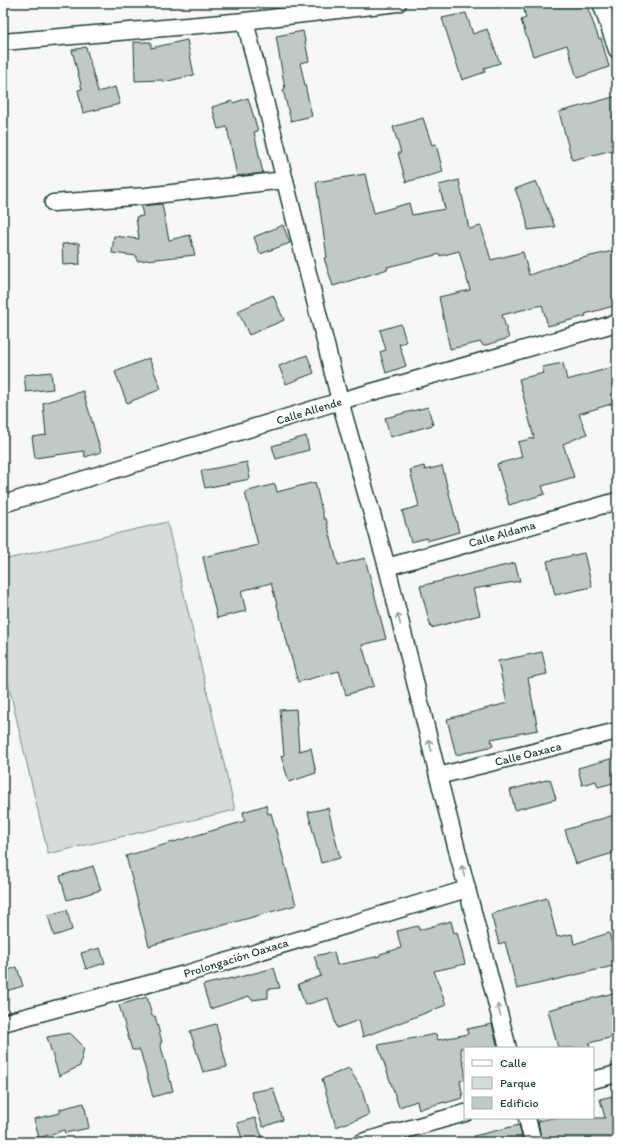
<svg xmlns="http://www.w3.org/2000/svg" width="620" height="1145" viewBox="0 0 620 1145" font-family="Itim,sans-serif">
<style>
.green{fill:#d6dcdb;stroke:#7a8c88}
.building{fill:#c0c9c6;stroke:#1f3d34}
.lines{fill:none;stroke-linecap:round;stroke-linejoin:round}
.minor-casing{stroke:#1f3d34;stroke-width:19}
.minor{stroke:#fff;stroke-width:16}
.oneway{stroke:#8f9e9a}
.labels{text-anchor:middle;stroke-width:3.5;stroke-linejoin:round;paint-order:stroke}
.street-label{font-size:12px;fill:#1f3d34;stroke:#fff}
</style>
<rect width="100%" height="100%" fill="#f6f7f7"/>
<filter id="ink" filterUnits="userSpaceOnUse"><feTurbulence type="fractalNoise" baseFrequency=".025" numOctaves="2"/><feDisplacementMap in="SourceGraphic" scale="8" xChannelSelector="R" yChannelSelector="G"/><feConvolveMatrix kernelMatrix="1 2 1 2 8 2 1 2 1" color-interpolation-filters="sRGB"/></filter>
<g filter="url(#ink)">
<!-- green -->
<polygon class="green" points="167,522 235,810 48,854 3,661 3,560"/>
<!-- building -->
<g class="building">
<polygon points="522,3 586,3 599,39 601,38 609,67 577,78 567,45 533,56 521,20 526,18"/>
<polygon points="466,13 473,34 487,29 500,63 484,68 485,72 462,80 442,18"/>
<polygon points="303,31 309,61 300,63 312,116 291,121 283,90 285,89 276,36"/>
<polygon points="187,40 194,75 164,82 163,80 135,81 134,42 151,42 151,48"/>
<polygon points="86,47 98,92 115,87 120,104 83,113 78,90 82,89 72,50"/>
<polygon points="617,96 617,149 572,160 559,112"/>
<polygon points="248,98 258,131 254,132 263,173 237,176 227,127 218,129 212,107 232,101 233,103"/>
<polygon points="423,118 432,145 436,144 443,172 406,182 398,153 401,153 393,127"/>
<polygon points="365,174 374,213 409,203 412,215 445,209 439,185 459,180 469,229 481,226 491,260 523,252 529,275 569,261 617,250 617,305 585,314 586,316 548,326 542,305 502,315 509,338 483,346 481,342 450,349 439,297 470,290 459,251 440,256 440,254 387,267 388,269 333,286 324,258 327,257 316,182"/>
<polygon points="536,181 555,227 528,230 526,217 515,189"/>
<polygon points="162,204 169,240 190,235 195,255 137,261 137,256 112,253 114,236 139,239 136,217 143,216 141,206"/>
<polygon points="283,225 290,243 260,254 254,237"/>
<polygon points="79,243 80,264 63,265 62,244"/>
<polygon points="273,295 284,320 249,335 238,311"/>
<polygon points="401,324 406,342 399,344 406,366 386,373 380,352 386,350 380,330"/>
<polygon points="307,355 314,373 286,384 279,366"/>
<polygon points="149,358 161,389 127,403 115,372"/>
<polygon points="563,363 567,380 617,366 617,402 579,414 587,434 563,444 574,477 542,486 545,494 509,505 497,464 522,457 518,442 534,438 519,379 544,373 542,367"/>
<polygon points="51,372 53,389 26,392 24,375"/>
<polygon points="83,391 101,452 85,457 84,451 35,458 32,437 46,435 43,403"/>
<polygon points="428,407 433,425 390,437 385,418"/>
<polygon points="306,436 309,450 276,459 272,446"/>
<polygon points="247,462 250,479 205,488 201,471"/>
<polygon points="424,466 425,470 442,466 459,532 427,541 427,538 411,542 402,511 419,506 410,470"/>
<polygon points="315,482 324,519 326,519 338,565 365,558 386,639 362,645 374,686 346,695 339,671 298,682 271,583 241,591 246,611 217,618 203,557 258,545 245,492 275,484 277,492"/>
<polygon points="584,553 592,587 555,595 547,561"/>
<polygon points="515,563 520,581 473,589 480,615 431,628 420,586"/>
<polygon points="542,652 547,674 528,678 538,730 491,739 493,746 456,755 447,719 507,703 498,661"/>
<polygon points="296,709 299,751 311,748 316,773 289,782 281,756 284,755 280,710"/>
<polygon points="617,757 617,782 598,787 596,781 582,785 578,768"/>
<polygon points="550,779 556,799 515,810 510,790"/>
<polygon points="266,805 268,814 271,813 296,905 149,946 126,856 245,821 243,812"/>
<polygon points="328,808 340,858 321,863 308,812"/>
<polygon points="617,814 617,852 576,864 565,830"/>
<polygon points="93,866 101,890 67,900 60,876"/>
<polygon points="547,898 557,937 572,934 574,944 609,933 617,960 617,965 517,989 505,942 499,944 491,914"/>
<polygon points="67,910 72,930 54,936 48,915"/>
<polygon points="451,921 454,933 457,932 465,964 434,971 446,1005 363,1037 359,1020 337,1028 328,998 305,1005 298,984 321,976 314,956 334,952 337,965 380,956 380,954 401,948 397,931 418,926 419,930"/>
<polygon points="100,948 105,963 86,969 81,953"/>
<polygon points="17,967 23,986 6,991 3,982 3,972"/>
<polygon points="274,968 280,988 268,989 268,998 252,1000 249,996 210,1009 203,985 232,978 232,979"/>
<polygon points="617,992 617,1036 589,1043 590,1048 558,1048 548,1010"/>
<polygon points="147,997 152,1016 155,1016 162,1042 160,1043 173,1091 153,1097 140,1050 132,1050 119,1005"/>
<polygon points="216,1024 227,1067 203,1072 190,1031"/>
<polygon points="492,1024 498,1048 460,1048 465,1071 465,1080 460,1081 463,1098 445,1103 445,1102 419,1109 417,1101 399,1107 378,1045 436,1034 438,1040 468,1034 467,1029"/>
<polygon points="70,1033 84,1047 80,1066 59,1076 47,1037"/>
<polygon points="349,1068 362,1090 369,1115 336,1127 322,1079"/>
<polygon points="273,1088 283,1120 263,1127 251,1092"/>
<polygon points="617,1095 617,1142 542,1142 538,1121 552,1118 605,1118 600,1099"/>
<polygon points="84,1103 89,1128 65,1133 64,1130 39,1138 34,1119 60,1113 60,1109"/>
<polygon points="255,1118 264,1142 243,1142 237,1123"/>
<polygon points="519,1125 523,1142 475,1142 474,1136"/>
</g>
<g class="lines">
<!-- minor casing -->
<g class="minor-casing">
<g id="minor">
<polyline points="601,3 617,50"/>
<polyline points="245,21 340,401 387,567 438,776 508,1048"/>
<polyline points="3,42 245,21 398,3"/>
<polyline points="53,203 146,196 285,180"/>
<polyline points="3,504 340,401 617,323"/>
<polyline points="387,567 617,501"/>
<polyline points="438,776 617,731"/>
<polyline points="3,1023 185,974 467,889"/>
<polyline points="593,1080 617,1074"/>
<polyline points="527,1118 533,1142"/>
<polyline points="362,1142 465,1113"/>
</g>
</g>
<!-- minor -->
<use href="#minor" class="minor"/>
</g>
<!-- one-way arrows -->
<defs><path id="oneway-shaft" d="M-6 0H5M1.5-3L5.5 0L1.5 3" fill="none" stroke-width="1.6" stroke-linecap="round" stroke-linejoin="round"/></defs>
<g class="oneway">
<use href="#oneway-shaft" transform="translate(399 619) rotate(-104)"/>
<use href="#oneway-shaft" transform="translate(430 745) rotate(-104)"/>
<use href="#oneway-shaft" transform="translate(463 871) rotate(-104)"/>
<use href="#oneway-shaft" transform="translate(499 1010) rotate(-104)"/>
</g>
</g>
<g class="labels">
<!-- street labels -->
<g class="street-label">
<text transform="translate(309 411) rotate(-17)" y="4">Calle Allende</text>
<text transform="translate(502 534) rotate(-16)" y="4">Calle Aldama</text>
<text transform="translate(528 754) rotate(-14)" y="4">Calle Oaxaca</text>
<text transform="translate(236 958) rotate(-17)" y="4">Prolongación Oaxaca</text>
</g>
</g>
<!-- margin -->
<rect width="620" height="1145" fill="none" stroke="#fff" stroke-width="16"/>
<rect x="8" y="8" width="604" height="1129" fill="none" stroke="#1f3d34" stroke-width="1.5" filter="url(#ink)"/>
<!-- legend -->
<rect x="464" y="1047" width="130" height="72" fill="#ffffff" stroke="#a5b1ae"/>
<rect x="472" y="1060" width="20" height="6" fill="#ffffff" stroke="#a5b1ae"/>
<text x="500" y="1067" font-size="12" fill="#1f3d34">Calle</text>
<rect x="472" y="1077" width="20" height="12" fill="#d6dcdb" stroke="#a5b1ae"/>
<text x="500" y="1087" font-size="12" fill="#1f3d34">Parque</text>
<rect x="472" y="1097" width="20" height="12" fill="#c0c9c6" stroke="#a5b1ae"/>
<text x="500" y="1107" font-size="12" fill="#1f3d34">Edificio</text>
</svg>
